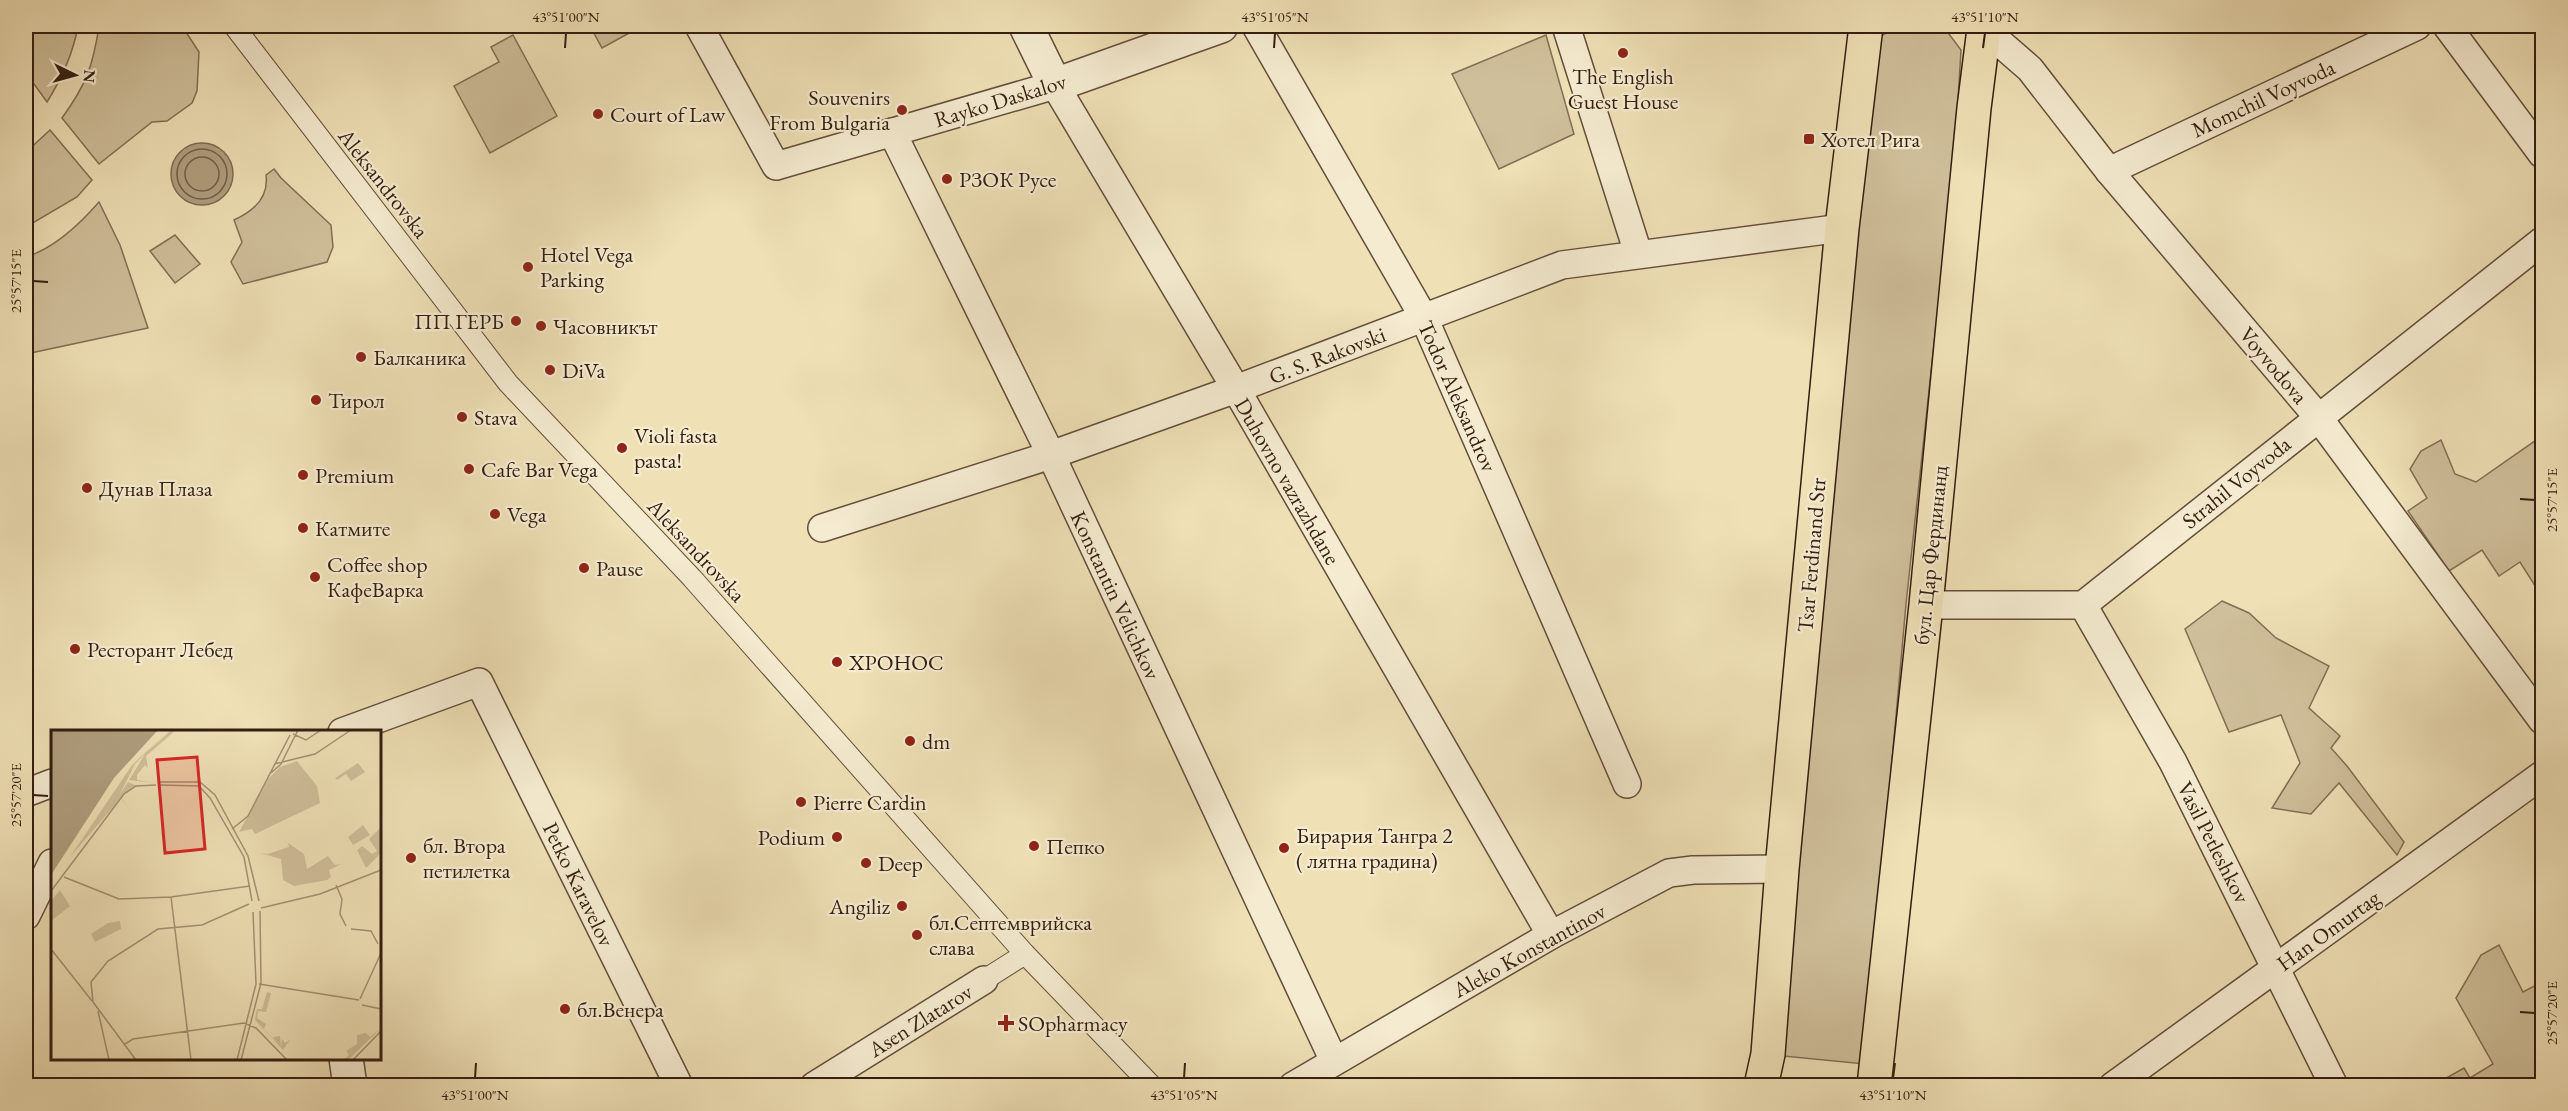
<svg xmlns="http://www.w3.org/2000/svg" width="2568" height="1111" viewBox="0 0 2568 1111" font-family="'EB Garamond',serif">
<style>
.green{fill:#cfbf9a;stroke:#826e55;stroke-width:1.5}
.water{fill:#af9e7e;stroke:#7e6b52;stroke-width:1.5}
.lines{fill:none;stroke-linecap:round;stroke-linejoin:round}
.shore{stroke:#725e47;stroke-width:1.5}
.pedestrian-casing{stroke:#634e3a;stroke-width:22}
.minor-casing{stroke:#634e3a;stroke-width:30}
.tertiary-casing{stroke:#634e3a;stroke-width:36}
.primary-casing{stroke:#341e10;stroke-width:36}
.pedestrian{stroke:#f5ebd0;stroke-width:20}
.minor{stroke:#f5ebd0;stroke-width:27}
.tertiary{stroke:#f5ebd0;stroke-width:33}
.primary{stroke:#efe0b6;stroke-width:33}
.ticks{fill:none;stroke:#341e10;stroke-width:2}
.poi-dot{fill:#8f2418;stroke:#f5ebd0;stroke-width:2}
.labels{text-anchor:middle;stroke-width:4.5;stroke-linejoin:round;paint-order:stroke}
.poi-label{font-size:22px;fill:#341e10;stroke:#f5ebd0;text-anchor:start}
.street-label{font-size:22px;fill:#341e10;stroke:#f5ebd0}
.inset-road{fill:none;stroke:#a49274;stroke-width:1.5}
.view{fill:#d62828;fill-opacity:0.15;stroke:#d62828;stroke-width:3}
.inset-edge{fill:none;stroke:#341e10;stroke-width:3}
.neatline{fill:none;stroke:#341e10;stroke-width:2}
.ticks-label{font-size:15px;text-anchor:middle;fill:#341e10}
</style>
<rect width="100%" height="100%" fill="#efe0b6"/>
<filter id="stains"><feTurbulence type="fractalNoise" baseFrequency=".00333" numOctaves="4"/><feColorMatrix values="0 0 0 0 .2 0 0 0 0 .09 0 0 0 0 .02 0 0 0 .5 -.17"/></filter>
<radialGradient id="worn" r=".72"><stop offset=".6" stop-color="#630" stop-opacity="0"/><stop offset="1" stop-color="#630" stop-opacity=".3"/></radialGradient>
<!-- green -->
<g class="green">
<path d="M26,26h52c-5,28 -16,52 -31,76l-21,-29z"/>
<path d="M99,26h71l14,3 15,23 -2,39 -5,12 -25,18 -15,1 -53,42 -37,-46c24,-33 31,-52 37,-92z"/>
<polygon points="590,26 642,26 602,48"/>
<polygon points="1897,26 1943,26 1961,50 1955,150 1906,604 1865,1064 1774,1055 1847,315 1878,38"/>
<polygon points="513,35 557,116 490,153 454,86 499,62 491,47"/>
<polygon points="1546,35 1574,134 1499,169 1452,74"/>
<polygon points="50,130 92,180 77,197 26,227 26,152"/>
<path d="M274,169l7,9 50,47 2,22 -6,15 -84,22 -12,-22 11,-20 -8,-22c18,-8 35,-22 32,-45z"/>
<path d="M99,202l21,43 28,83 -122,26v-97c29,-9 53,-32 73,-55z"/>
<polygon points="175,235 200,264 175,283 150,251"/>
<polygon points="2542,436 2542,582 2537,589 2520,562 2499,576 2482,550 2449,571 2408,511 2427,498 2410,469 2421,451 2441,440 2455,474 2476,482"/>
<polygon points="2222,601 2249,613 2276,638 2329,666 2309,708 2340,736 2331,748 2347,766 2404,842 2397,855 2339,783 2311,814 2272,808 2300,763 2281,715 2229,732 2185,629"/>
<polygon points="2499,945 2523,992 2542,982 2542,1085 2434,1085 2464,1068 2470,1078 2493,1064 2456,998 2481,955"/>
</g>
<!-- water -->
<circle class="water" cx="202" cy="174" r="31"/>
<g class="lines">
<!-- shore -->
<g class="shore">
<circle cx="202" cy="174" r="25"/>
<circle cx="202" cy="174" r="17"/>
</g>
<!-- pedestrian casing -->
<g class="pedestrian-casing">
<g id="pedestrian">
<polyline points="234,26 508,383 692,578 1025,954 1152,1086"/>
<polyline points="984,980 1025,954"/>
</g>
</g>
<!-- minor casing -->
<g class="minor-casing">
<g id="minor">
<polyline points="699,26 776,166 1055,85 1236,389 1551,935"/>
<polyline points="1256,26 1424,318 1627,784"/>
<polyline points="1566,26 1638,253"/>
<polyline points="2447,26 2542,154"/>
<polyline points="1984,29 2030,69 2109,171 2318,417 2542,720"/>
<polyline points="892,132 1051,455 1334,1061"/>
<polyline points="2109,171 2417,26"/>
<polyline points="822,528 1051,455 1236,389 1562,265 1842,228"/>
<polyline points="1926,605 2083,605 2542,241"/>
<polyline points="2083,605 2173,762 2334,1086"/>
<polyline points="342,732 479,682 679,1086"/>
<polyline points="26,793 52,783"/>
<polyline points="26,916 52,863"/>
<polyline points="814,1086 984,980"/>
<polyline points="1293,1086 1551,935 1669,873 1693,870 1782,869"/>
<polyline points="2113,1086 2542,775"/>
</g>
</g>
<!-- tertiary casing -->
<g class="tertiary-casing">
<g id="tertiary">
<polyline points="1026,26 1055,85 1221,26"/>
<polyline points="346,1058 350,1086"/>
</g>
</g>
<!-- primary casing -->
<g class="primary-casing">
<g id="primary">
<polyline points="1761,1086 1768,1054 1782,869 1842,228 1866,26"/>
<polyline points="1874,1086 1926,605 1974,108 1984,29 1982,26"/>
</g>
</g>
<!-- pedestrian -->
<use href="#pedestrian" class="pedestrian"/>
<!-- minor -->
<use href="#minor" class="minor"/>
<!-- tertiary -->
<use href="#tertiary" class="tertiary"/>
<!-- primary -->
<use href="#primary" class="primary"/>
</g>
<!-- ticks -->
<path class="ticks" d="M565,48l1,-15M1274,48l1,-15M1983,48l2,-15M33,281l15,1M2520,499l15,1M33,795l15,1M2520,1012l15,1M475,1078l1,-15M1184,1078l1,-15M1893,1078l2,-15"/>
<!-- markers -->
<g class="poi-dot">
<circle cx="1623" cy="53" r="6"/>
<circle cx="902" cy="110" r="6"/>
<circle cx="598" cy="114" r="6"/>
<rect x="1803" y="133" width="12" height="12" rx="3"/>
<circle cx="947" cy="179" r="6"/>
<circle cx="528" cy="267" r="6"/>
<circle cx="516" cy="321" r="6"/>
<circle cx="541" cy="326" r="6"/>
<circle cx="361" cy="357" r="6"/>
<circle cx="550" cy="370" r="6"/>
<circle cx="316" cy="400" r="6"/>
<circle cx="462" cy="417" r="6"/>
<circle cx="622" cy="448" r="6"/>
<circle cx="469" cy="469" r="6"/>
<circle cx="303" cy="475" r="6"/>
<circle cx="87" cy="488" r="6"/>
<circle cx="495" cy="514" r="6"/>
<circle cx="303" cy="528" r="6"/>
<circle cx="584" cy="568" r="6"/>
<circle cx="315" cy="577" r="6"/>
<circle cx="75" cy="649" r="6"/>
<circle cx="837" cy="662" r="6"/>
<circle cx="910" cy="741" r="6"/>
<circle cx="801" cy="802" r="6"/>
<circle cx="837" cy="837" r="6"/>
<circle cx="1034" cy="846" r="6"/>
<circle cx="1284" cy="848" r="6"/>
<circle cx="411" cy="858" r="6"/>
<circle cx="866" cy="863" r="6"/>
<circle cx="902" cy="906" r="6"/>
<circle cx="917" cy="935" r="6"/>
<circle cx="565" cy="1009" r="6"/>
<path d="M1003 1014h6v6h6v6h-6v6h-6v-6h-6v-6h6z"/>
</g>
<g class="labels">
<!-- poi labels -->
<g class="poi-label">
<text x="1623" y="84" text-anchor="middle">The English<tspan x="1623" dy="25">Guest House</tspan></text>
<text x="890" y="105" text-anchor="end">Souvenirs<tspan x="890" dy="25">From Bulgaria</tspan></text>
<text x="610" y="122">Сourt of Law</text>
<text x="1821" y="147">Хотел Рига</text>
<text x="959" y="187">РЗОК Русе</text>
<text x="540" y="262">Hotel Vega<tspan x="540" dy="25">Parking</tspan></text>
<text x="504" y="329" text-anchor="end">ПП ГЕРБ</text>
<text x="553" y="334">Часовникът</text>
<text x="373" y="365">Балканика</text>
<text x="562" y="378">DiVa</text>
<text x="328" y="408">Тирол</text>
<text x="474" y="425">Stava</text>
<text x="634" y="443">Violi fasta<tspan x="634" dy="25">pasta!</tspan></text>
<text x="481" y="477">Cafe Bar Vega</text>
<text x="315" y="483">Premium</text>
<text x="99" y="496">Дунав Плаза</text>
<text x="507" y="522">Vega</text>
<text x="315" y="536">Катмите</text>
<text x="327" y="572">Coffee shop<tspan x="327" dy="25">КафеВарка</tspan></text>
<text x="596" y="576">Pause</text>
<text x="87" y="657">Ресторант Лебед</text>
<text x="849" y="670">XPOHOC</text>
<text x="922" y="749">dm</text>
<text x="813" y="810">Pierre Cardin</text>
<text x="1296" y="843">Бирария Тангра 2<tspan x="1296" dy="25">( лятна градина)</tspan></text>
<text x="825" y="845" text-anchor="end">Podium</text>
<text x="423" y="853">бл. Втора<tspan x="423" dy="25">петилетка</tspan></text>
<text x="1046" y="854">Пепко</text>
<text x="878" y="871">Deep</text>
<text x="890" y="914" text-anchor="end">Angiliz</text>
<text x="929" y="930">бл.Септемврийска<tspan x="929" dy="25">слава</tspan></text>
<text x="577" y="1017">бл.Венера</text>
<text x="1018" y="1031">SOpharmacy</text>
</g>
<!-- street labels -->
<g class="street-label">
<text transform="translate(2263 98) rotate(-25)" y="8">Momchil Voyvoda</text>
<text transform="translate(1000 100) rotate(-17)" y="8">Rayko Daskalov</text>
<text transform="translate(384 183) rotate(52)" y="8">Aleksandrovska</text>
<text transform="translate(1327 355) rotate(-21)" y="8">G. S. Rakovski</text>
<text transform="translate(2274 365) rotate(50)" y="8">Voyvodova</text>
<text transform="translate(1458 396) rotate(66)" y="8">Todor Aleksandrov</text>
<text transform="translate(1288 481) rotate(60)" y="8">Duhovno vazrazhdane</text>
<text transform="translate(2236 482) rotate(-39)" y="8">Strahil Voyvoda</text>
<text transform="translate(697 550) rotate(47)" y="8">Aleksandrovska</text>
<text transform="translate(1811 555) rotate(-85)" y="8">Tsar Ferdinand Str</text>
<text transform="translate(1930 555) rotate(-84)" y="8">бул. Цар Фердинанд</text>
<text transform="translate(1116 595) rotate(65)" y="8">Konstantin Velichkov</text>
<text transform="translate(2214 842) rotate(63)" y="8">Vasil Petleshkov</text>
<text transform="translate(579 884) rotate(64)" y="8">Petko Karavelov</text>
<text transform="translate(2328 930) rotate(-36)" y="8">Han Omurtag</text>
<text transform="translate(1529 950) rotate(-29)" y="8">Aleko Konstantinov</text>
<text transform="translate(920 1020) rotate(-32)" y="8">Asen Zlatarov</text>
</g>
</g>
<!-- overview -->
<g transform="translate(51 730)">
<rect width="330" height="330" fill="#efe0b6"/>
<path d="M120,0h5l-30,26 2,12 -3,-3 -8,10v5l18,3 -26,-3 16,-26zM112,6l-28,28 -16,32 9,-14 9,4 -16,11 10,15 -10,-14 -51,59 62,-92zM246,31l20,25 3,17 -65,31 -3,-5 -13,3 29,-53 12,-12zM307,33l7,9 -14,9 -5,-7 -9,6 -2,-2zM312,95l7,10 -17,10 -5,-8zM330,97v26l-15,15 -9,-18 5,-4 10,8 5,-3 -8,-12zM237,113l16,11 3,15 21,-13 7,9 6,-1 -12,6 2,7 -4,3 -33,6 -11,-6 -2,-21 -21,-6 8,1 21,-7zM9,160l10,16 -19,15v-20zM69,191l1,8 -26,13 -4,-8 17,-11zM216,262l4,1 -5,19 -8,-1 -1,7 9,6 -2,5 13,14 -4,-6 7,-1 1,11 1,-8 3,4 5,-3 -7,10 -28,-30 2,-11h5zM330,298l-33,32h-5l6,-5 -3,-4 11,-7v-9l9,-2 4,4z" fill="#cfbf9a"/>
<path d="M0,0h107l-44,48 -63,97z" fill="#af9e7e"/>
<path class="inset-road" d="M242,4l13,6 15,-10M223,34l41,-10 36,-24M220,43l10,-9 17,-34M108,52h41l15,13 33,61 11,45M108,55l40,1 11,12 34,59 8,44M181,99l16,-13 42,-81M13,147l55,22 52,-2 79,-11M285,155l6,14 -2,15 6,12M0,161l73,-97 12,-8 20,-1M120,167l20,163M210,178l59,-14 61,-24M300,199l20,2 7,13M0,219l41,52M40,252l17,-21 50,-32 44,-4 47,-21M40,252l2,20 43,58M208,254l100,16M309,269l21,-46M311,275l19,4M47,281l11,49M74,314l8,-5 111,-16 12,5 31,32M186,330l19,-76 -3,-72M190,330l20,-77 -1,-72M302,330l28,-29"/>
<path class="view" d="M146,27l8,92 -40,4 -8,-93z"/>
<rect width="330" height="330" class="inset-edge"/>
</g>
<!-- margin -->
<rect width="2568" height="1111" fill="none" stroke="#efe0b6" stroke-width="66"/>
<!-- north arrow -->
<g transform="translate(75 75) rotate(95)" stroke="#f5ebd0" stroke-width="4.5" paint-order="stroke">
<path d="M0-4.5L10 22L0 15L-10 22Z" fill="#341e10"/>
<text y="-9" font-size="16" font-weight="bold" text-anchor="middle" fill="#341e10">N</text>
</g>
<rect x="33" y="33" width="2502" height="1045" class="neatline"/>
<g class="ticks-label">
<text x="566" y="22">43°51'00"N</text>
<text x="1275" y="22">43°51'05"N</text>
<text x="1985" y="22">43°51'10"N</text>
<text transform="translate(16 281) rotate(-90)" y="5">25°57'15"E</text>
<text transform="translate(2552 500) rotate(-90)" y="5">25°57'15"E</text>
<text transform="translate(16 795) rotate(-90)" y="5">25°57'20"E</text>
<text transform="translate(2552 1013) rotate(-90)" y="5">25°57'20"E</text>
<text x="475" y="1100">43°51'00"N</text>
<text x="1184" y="1100">43°51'05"N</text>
<text x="1893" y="1100">43°51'10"N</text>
</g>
<rect width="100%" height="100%" filter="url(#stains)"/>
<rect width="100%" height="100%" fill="url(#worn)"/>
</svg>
